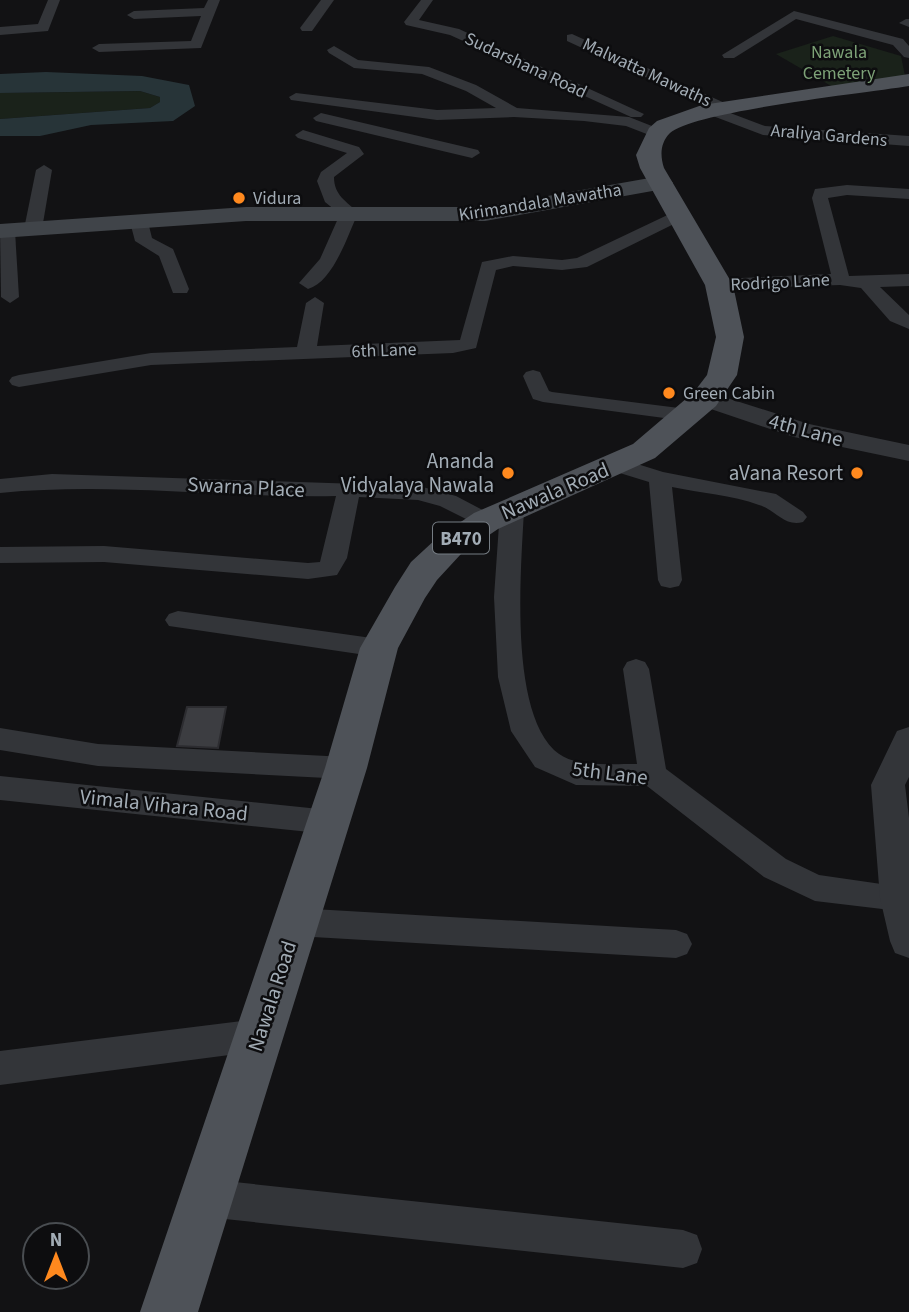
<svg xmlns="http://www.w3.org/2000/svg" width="909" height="1312" viewBox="0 0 909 1312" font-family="'Source Sans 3',sans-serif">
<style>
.green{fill:#1a221a}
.water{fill:#273438}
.building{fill:#3c3d41;stroke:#2c2c30;stroke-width:2}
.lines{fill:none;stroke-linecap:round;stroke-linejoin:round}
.minor{fill:#333539;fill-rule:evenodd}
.tertiary{fill:#333539;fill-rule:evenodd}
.secondary{fill:#404449;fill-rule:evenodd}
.primary{fill:#4e5258;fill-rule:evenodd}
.poi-dot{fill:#ff891e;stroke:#0d0d0f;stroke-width:2.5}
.labels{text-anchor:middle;stroke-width:5;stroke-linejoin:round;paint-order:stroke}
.far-park-label{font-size:18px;fill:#7da277;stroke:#0d0d0f}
.far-street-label{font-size:18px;fill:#a2acb5;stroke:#0d0d0f}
.far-poi-label{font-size:18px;fill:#a2acb5;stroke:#0d0d0f;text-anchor:start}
.shield{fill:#0d0d0f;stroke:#757c83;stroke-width:2}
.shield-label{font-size:19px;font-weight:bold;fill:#a2acb5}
.street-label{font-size:21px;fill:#a2acb5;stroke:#0d0d0f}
.poi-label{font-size:21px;fill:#a2acb5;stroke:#0d0d0f;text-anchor:end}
</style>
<rect width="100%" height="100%" fill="#121214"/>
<!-- green -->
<g class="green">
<polygon points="833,36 901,56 905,76 833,87 776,54"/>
<polygon points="140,91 160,97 160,102 150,108 0,119 0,93"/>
</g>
<!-- water -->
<polygon class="water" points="46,72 142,76 189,85 195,106 173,121 91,125 40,136 0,136 0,119 150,108 160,102 160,97 140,91 0,93 0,74"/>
<!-- building -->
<polygon class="building" points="187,707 226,707 218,748 177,746"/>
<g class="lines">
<!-- minor -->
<g class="minor">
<polygon points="48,0 60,0 48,31 0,35 0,27 38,24"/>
<polygon points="208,0 220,0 201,48 99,52 92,48 99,44 191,41 201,16 134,19 127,15 134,11 204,8"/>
<polygon points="321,0 334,0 312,31 302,31 300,28"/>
<polygon points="421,0 433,0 419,20 459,29 644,114 641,117 631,117 450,35 406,25 404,22"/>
<polygon points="794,11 903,39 909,46 909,58 904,57 893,45 796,19 734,58 724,58 722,55"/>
<polygon points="906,19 909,19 909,27 899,23"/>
<polygon points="572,34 727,104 729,107 725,111 765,126 909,136 909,146 763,135 705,113 703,110 708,106 567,41 567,35"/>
<polygon points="334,46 358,60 429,67 476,85 517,108 629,117 662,130 665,133 657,138 626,126 584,121 514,117 437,120 291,100 289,97 296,93 437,110 496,108 466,91 422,74 354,68 329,53 327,50"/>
<polygon points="321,113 478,150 480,153 472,158 316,121 313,118"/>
<path d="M303,130l56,17 5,7 -30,23c0,19 13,24 24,36 -10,22 -25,69 -50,76l-9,-6 21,-24 20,-45 -15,-12 -8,-21 4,-9 26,-19 -49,-15 -3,-3z"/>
<polygon points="44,165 52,170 42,229 33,234 24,229 36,170"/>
<polygon points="847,185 909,189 909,199 847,195 828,198 849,276 909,274 909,286 880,287 909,315 909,329 890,321 861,288 840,285 712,289 710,285 712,281 719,279 831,274 812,198 815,189"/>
<polygon points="678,210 687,215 684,219 587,267 562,270 513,266 496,270 476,348 453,353 151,365 19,387 12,385 9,381 12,377 19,375 151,353 297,347 306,303 315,297 324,303 317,346 460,340 482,262 513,256 562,260 577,258"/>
<polygon points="139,217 148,222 152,238 173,249 189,289 187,293 173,293 159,256 135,241 130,222"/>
<polygon points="6,226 15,231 19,297 10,303 1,297 0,227"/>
<polygon points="533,370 540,372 549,391 552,392 687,409 695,410 698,415 695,420 687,421 543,402 533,399 523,376 526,372"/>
<path d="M618,458l45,14 113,22 27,18 4,5 -4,5c-19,5 -27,-12 -44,-17 -27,-10 -59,-12 -87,-18l10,93 -3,6 -9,2 -9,-2 -3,-6 -9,-98 -39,-12 -3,-5 3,-5z"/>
<path d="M52,474l367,12 37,10 38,20 4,5 -4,5 -8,3 -46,-23 -22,-6 -59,-3 -12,61 -10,17 -29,4 -204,-17 -104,1v-16l104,-1 204,17 12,-1 16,-66c-112,2 -224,-14 -336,-3v-14z"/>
<path d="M512,503l8,2 4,5c-3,59 -15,196 30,240 20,19 57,13 83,14l-14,-95 4,-7 9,-3 9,3 4,7 17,100 120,90 33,16 90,13v20l-10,3 -84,-10 -51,-24 -117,-91 -71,-1 -41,-18 -24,-36 -13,-54 -4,-80 6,-87 4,-5z"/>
<polygon points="178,611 379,639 388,641 392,648 388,655 379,657 169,626 165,620 169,614"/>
<polygon points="0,728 98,744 346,757 356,760 360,768 356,776 346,779 98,766 0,750"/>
<polygon points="0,776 329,810 339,813 344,822 339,831 329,834 0,800"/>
<polygon points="296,908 676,930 687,934 692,944 687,954 676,958 296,936 285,932 280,922 285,912"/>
<polygon points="259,1019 271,1024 276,1035 271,1046 259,1051 0,1085 0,1051"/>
<polygon points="206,1179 683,1230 697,1235 702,1249 697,1263 683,1268 206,1217 193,1211 187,1198 193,1185"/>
</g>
<!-- tertiary -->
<g class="tertiary">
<polygon points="705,391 809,424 909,445 909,461 794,437 696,404 692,399 696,394"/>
<polygon points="909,727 909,777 905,785 909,818 909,958 895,953 890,941 880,898 871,785 897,731"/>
</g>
<!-- secondary -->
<polygon class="secondary" points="661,176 669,178 673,183 669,188 485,221 246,221 0,238 0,224 246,207 485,207"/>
<!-- primary -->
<path class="primary" d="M909,74v12c-43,7 -214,25 -239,47 -10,10 -10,23 -6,35l69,117 11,52 -7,38 -21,31 -61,52 -157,71 -37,25 -24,26 -12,18 -27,50 -31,120 -169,544h-58l185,-544 35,-120 35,-61 16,-25 26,-24 37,-25 159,-69 61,-52 13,-17 9,-38 -11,-52 -65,-117 -4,-13 13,-27 8,-7 45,-16z"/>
</g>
<!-- markers -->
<g class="poi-dot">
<circle cx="239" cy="198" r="7"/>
<circle cx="669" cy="393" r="7"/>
<circle cx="508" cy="473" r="7"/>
<circle cx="857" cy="473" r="7"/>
</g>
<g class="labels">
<!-- far-park labels -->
<g class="far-park-label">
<text x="839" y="58">Nawala<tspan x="839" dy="21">Cemetery</tspan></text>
</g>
<!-- far-street labels -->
<g class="far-street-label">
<text transform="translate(526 65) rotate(25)" y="6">Sudarshana Road</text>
<text transform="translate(647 72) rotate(25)" y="6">Malwatta Mawaths</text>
<text transform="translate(829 135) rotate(5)" y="6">Araliya Gardens</text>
<text transform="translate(540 202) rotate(-9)" y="6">Kirimandala Mawatha</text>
<text transform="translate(780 282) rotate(-3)" y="6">Rodrigo Lane</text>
<text transform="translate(384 350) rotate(-2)" y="6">6th Lane</text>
</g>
<!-- far-poi labels -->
<g class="far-poi-label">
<text x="253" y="204">Vidura</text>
<text x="683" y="399">Green Cabin</text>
</g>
<!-- shield labels -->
<rect class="shield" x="433" y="522.5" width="56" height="31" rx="5"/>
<g class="shield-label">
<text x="461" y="545">B470</text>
</g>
<!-- street labels -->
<g class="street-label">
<text transform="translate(806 430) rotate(15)" y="7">4th Lane</text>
<text transform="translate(246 487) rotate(3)" y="7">Swarna Place</text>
<text transform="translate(555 491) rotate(-23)" y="7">Nawala Road</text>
<text transform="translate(610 773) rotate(7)" y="7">5th Lane</text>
<text transform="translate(164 805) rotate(6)" y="7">Vimala Vihara Road</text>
<text transform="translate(272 996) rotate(-72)" y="7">Nawala Road</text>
</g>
<!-- poi labels -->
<g class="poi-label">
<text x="494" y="468">Ananda<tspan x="494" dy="24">Vidyalaya Nawala</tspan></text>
<text x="843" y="480">aVana Resort</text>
</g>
</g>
<!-- north arrow -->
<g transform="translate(56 1256)"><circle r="33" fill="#0d0d0f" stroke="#494d51" stroke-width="2"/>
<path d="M0-5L12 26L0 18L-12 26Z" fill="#ff891e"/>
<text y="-10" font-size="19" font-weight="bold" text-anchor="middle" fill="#a2acb5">N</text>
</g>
</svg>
